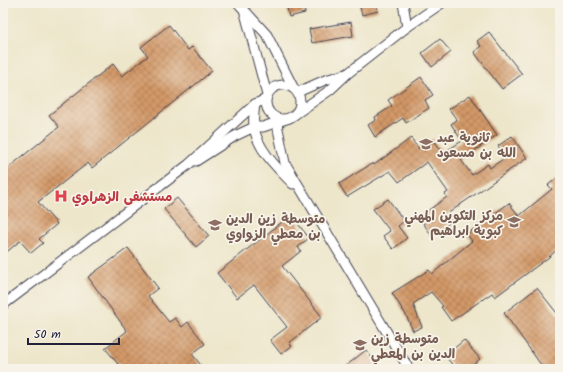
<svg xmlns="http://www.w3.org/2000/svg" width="563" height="372" viewBox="0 0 563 372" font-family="Kalam,'Playpen Sans Arabic',sans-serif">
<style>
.building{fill:url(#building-cross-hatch)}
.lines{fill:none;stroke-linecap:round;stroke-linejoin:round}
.minor-casing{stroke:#403f50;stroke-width:11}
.minor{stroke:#fff;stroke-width:9}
.labels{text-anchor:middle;stroke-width:3.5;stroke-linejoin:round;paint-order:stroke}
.education-label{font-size:13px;font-weight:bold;fill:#785e54;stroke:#f7f3e8;text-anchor:start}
.health-label{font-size:13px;font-weight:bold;fill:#be3a42;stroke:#f7f3e8;text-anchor:start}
</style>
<defs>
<pattern id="building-cross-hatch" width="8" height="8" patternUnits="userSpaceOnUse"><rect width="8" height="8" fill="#d39968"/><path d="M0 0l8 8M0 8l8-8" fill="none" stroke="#ab7c57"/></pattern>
</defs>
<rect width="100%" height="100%" fill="#f7f3e8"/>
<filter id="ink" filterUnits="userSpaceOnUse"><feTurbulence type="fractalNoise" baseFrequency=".025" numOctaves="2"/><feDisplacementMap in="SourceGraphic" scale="8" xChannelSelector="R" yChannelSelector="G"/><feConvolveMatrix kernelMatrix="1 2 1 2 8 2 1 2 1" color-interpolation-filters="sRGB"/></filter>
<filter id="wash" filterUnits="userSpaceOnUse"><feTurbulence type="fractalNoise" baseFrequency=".012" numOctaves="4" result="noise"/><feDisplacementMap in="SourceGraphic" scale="16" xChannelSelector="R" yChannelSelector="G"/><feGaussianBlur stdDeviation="0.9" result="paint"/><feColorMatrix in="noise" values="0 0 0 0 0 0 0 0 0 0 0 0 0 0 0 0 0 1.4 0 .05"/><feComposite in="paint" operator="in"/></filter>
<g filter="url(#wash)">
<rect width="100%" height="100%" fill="#ede6ca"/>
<g id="blocks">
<!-- building -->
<g class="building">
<polygon points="286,3 303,3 305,13 289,17"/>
<polygon points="359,3 376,3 378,11 362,15"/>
<polygon points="351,22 353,36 312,43 309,29"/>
<polygon points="169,25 188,50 192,47 212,71 92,168 88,163 38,202 57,224 39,239 43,243 31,253 20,241 3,255 3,172 59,127 49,115 113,64 122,76 148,56 141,47"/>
<polygon points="489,32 522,74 502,89 474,52 481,46 477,41"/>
<polygon points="440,39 451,52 432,67 422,53"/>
<polygon points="421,77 433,95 425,100 429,108 406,123 403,118 375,137 368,125 376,120 375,117 392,106 388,100"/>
<polygon points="470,95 497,135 461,160 472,175 488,164 490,168 506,157 498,146 512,136 527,158 447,214 452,221 432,236 419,217 447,197 445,194 448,192 427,162 399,182 390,171 347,197 339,184 373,163 374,165 411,138 419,149 433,139 443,153 462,141 451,124 457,120 449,109"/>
<polygon points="560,176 560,247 549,257 495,297 492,293 451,321 441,307 443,306 431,292 413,304 422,327 413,331 406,315 392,293 429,270 432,274 472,241 467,234 509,203 519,216 552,189 548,185"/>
<polygon points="177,198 209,236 196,247 164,209"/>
<polygon points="388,199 404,221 398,226 407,238 393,249 383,236 390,231 373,209"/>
<polygon points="291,215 309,238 298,247 301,251 282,266 322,317 289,343 292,346 281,354 270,340 287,327 254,285 237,298 217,273"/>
<polygon points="128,248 158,288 148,296 169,322 175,318 182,327 188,322 205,344 192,354 204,369 122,369 105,348 127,331 88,277"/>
<polygon points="537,288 560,317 560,369 544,369 504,313"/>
<polygon points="464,340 480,359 468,369 456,369 445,356"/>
<polygon points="366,350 381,369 342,369"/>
</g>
</g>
</g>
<g filter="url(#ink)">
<use href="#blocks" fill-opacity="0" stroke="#403f50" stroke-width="1"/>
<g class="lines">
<!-- minor casing -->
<g class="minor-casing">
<g id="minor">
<polyline points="238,3 267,35 293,87"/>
<polyline points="403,3 407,27"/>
<polyline points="245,13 267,95"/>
<circle cx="283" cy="102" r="17"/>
<polyline points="298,92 325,80 346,74"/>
<path d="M255,104c-1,7 -2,15 -1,22 2,22 24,43 39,58"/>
<polyline points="294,115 330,90 347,74 407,27 442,3"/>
<polyline points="277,124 285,163 409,369"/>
<polyline points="196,161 235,136 254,127 263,127 289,118"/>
<polyline points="3,305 188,165 255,104 266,99"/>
</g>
</g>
<!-- minor -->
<use href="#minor" class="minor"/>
</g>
</g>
<!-- icons -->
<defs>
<g id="school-bare" transform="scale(1.08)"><path d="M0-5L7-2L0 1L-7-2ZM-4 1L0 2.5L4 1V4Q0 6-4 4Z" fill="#8d6e63" stroke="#f7f3e8" stroke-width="2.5" paint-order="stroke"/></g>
<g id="hospital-bare" transform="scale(1.08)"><path d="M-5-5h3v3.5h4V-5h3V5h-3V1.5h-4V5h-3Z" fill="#e0444e" stroke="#f7f3e8" stroke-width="2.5" paint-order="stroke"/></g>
<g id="university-bare" transform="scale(1.08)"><path d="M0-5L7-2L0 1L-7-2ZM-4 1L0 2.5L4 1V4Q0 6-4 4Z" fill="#8d6e63" stroke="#f7f3e8" stroke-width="2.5" paint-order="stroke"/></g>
</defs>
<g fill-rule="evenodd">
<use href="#school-bare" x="426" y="144"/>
<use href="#hospital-bare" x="61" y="196"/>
<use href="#university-bare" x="514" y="222"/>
<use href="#school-bare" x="215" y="225"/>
<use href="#school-bare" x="360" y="345"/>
</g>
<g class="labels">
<!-- education labels -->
<g class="education-label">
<text x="437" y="142">ثانوية عبد<tspan x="437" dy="15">الله بن مسعود</tspan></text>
<text x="503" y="220" text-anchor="end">مركز التكوين المهني<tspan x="503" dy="15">كبوية ابراهيم</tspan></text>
<text x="226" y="223">متوسطة زين الدين<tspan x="226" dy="15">بن معطي الزواوي</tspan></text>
<text x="371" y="343">متوسطة زين<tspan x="371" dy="15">الدين بن المعطي</tspan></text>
</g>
<!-- health labels -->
<g class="health-label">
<text x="72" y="201">مستشفى الزهراوي</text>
</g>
</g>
<!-- margin -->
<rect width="563" height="372" fill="none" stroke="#f7f3e8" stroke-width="16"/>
<!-- scale -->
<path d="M28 338v6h91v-6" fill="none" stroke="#22223b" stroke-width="2"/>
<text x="34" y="338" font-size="12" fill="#22223b" stroke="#f7f3e8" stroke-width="3" paint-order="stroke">50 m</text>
</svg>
